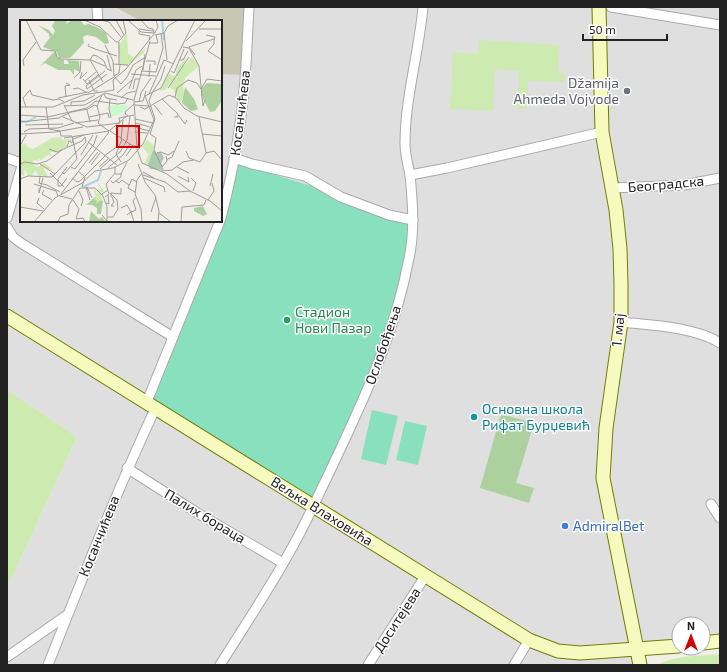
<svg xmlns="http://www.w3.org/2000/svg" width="727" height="672" viewBox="0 0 727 672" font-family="'Exo 2',sans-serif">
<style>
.residential{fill:#e0dfdf;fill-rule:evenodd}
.construction{fill:#c7c7b4}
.grass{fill:#cdebb0}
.forest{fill:#add19e}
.pitch{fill:#88e0be}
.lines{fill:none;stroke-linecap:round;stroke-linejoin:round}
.street-casing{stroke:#a9a9a9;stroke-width:11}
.secondary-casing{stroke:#707d05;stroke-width:15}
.street{stroke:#fff;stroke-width:9}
.secondary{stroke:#f7fabf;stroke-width:13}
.worship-dot{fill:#6b7280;stroke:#fff;stroke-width:1.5}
.leisure-dot{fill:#2e9e5b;stroke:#fff;stroke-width:1.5}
.culture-dot{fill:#0f9aa8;stroke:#fff;stroke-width:1.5}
.shop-dot{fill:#3f7fe0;stroke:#fff;stroke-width:1.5}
.labels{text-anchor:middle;stroke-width:3;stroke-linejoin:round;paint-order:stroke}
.worship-label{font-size:14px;fill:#5b616d;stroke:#fff;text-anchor:end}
.street-label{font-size:14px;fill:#222;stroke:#fff}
.leisure-label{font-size:14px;fill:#27864d;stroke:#fff;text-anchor:start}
.culture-label{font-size:14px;fill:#0d838f;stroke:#fff;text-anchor:start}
.shop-label{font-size:14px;fill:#366cbe;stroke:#fff;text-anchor:start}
.inset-river{fill:none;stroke:#aad3df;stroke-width:2}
.inset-road{fill:none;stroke:#9f9d99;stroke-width:1}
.view{fill:#d40000;fill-opacity:0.15;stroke:#d40000;stroke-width:2}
.inset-edge{fill:none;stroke:#222;stroke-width:2}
</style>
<rect width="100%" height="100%" fill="#f2efe9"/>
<!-- residential -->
<path class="residential" d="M7,7h713v634l-17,2v-19h-24v22l-41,3 2,16h-633v-77l70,-151 -70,-47zM21,21h200v197l140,-16 28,8 -169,11h-199z"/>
<!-- construction -->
<polygon class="construction" points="115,7 246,7 243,75 221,74 221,21 141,21"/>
<!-- grass -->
<g class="grass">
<polygon points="479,40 560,45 558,72 565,73 565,82 528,81 527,109 517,109 519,71 495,69 493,111 450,109 453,52 478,54"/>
<polygon points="7,390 77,437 7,588"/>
<path d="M720,654v11h-63c18,-10 43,-9 63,-11z"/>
</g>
<!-- forest -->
<polygon class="forest" points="501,414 534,423 516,483 534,488 529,503 480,488"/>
<!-- pitch -->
<g class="pitch">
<polygon points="234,162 389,210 414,219 387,338 313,505 146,404 220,221"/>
<polygon points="372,410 398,416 386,465 361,459"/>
<polygon points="405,421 427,426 418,465 396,460"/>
</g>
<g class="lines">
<!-- street casing -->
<g class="street-casing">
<g id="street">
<polyline points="97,7 98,21"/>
<polyline points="611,7 720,25"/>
<polyline points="7,158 21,163"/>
<polyline points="234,158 252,164 305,176 341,197 389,215 413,220"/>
<polyline points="410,175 447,168 602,132"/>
<polyline points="612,188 684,185 720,178"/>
<polyline points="7,218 21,169"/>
<path d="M221,218c13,-50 22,-102 25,-153 1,-19 2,-39 3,-58"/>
<polyline points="7,227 13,237 21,243 173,337"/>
<path d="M621,322c28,3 75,5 99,21"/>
<polyline points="146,404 220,221"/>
<polyline points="127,468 199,514 283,563"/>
<polyline points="711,504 720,518"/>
<polyline points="7,657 67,615"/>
<path d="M48,665c34,-86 68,-172 107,-256"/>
<path d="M220,665c30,-48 62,-95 87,-146 15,-31 30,-62 44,-93 24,-52 46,-106 57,-163 7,-29 5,-58 2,-88 -2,-10 -5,-21 -5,-31 0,-47 14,-91 18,-137"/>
<polyline points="368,665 426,575"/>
<polyline points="514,665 529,640"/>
</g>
</g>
<!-- secondary casing -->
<g class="secondary-casing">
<g id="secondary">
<polyline points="599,7 602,132 616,210 620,249 621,284 621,322 606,428 603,478 640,665"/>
<path d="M7,316c173,109 349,215 522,324l29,11 22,2 99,-7"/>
<polyline points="703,643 720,641"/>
</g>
</g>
<!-- street -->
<use href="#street" class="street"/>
<!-- secondary -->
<use href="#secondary" class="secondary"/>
</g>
<!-- markers -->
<circle class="worship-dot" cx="627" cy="91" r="4"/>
<circle class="leisure-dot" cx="287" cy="320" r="4"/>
<circle class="culture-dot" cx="474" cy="417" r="4"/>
<circle class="shop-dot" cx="565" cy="526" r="4"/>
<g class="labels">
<!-- worship labels -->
<g class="worship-label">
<text x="619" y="88">Džamija<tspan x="619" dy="16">Ahmeda Vojvode</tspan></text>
</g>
<!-- street labels -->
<g class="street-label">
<text transform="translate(240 113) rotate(-83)" y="5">Косанчићева</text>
<text transform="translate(666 184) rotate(-5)" y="5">Београдска</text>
<text transform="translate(618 330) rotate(-84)" y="5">1. мај</text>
<text transform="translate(383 345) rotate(-71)" y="5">Ослобођења</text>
<text transform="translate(322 511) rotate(32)" y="5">Вељка Влаховића</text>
<text transform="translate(205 516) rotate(31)" y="5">Палих бораца</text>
<text transform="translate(99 536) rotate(-68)" y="5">Косанчићева</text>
<text transform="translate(397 620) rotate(-57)" y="5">Доситејева</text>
</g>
<!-- leisure labels -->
<g class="leisure-label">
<text x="295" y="317">Стадион<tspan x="295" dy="16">Нови Пазар</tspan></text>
</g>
<!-- culture labels -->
<g class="culture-label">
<text x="482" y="414">Основна школа<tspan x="482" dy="16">Рифат Бурџевић</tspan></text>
</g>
<!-- shop labels -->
<g class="shop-label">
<text x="573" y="531">AdmiralBet</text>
</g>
</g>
<!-- overview -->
<g transform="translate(20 20)">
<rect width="202" height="202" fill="#f2efe9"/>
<path d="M107,13l1,20 6,5 11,-10 -1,5 -16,12h-8l-2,-18zM172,37l7,9 -13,11 -3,7 1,13 -5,6 -5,-13 -4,-2 1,-7 -6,9 -6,1 10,-17 9,4 -2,-4 1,-6 9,-10 -2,8zM41,117l1,3 9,-1 1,2 -6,1 1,5 -11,5h-6l2,4 -4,-1 -7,5 -3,-2v3l-4,-1 -2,3 5,4 7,-4 11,8 -12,-4 5,11 -6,-3 -3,2 -4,-7 -3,6h-4l-3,-7 -1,7 -4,-2v-28l6,-3 1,4 6,2 19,-11zM127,120l7,6 -6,19 -4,-1 5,-10 -7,-7zM77,161l7,10 -3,2 1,7 -6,5 -2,-6 2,-3 -3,-6 2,-1 2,5 4,-4z" fill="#cdebb0"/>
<path d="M47,0l-1,4 6,-4h8l4,5 5,-1 10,4 7,5 3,10 -4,1 -9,-7 -9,-2 -4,2 1,6 -14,15h-12l-1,-6 -14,-5 8,-11 -2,1v-3l-11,-9 11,5 4,5 2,-4 -3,-5 3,-5zM34,32l3,1 -1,5 8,2v4h5l-2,-4 12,1 1,11 -6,-3v6l-4,-5h-12l-13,-7 -6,4zM187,63l15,1 -1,18 -6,9 -5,1 -9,-17v-6zM165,67l9,12 4,10 -2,1 -5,1 -9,-8zM76,176l-2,3 3,2 -1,3 5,-4 2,1 -2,13h-4v-6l-5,-3h-6zM183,186l4,8 -4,2 -9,-5v-3zM71,191l8,8 3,-2 4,5h-17z" fill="#add19e"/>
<path d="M133,130l4,3 4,-1 3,6 -3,5 3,7 -14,-1 -2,-5z" fill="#aacbaf"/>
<path d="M92,85h13l4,2 -9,7 -9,3 -2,-10z" fill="#c8facc"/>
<path class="inset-river" d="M142,0l2,20M0,101l7,1 9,-5M63,167l15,-7 3,-9"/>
<path class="inset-road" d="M6,0l15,30 14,1 2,7 4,1 29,1 13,22M64,0l16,7 16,15h3v22M81,0l8,2 12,15M96,0l8,15M108,0l13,12 13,1M121,0l7,8 5,1 1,4M119,9l14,2M179,9h23M119,11v3l11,2 -1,4M144,13l3,27M134,14l4,-7 -2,-7M135,15l9,-2 4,-7 10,-6M186,15l9,2 -1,3M99,21l7,-8 -3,-13M166,21l20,-21M129,23h9l-2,-8M69,24l-1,2 7,3 22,7M85,25l8,16 1,15 7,8 6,-7 6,-12 11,-7M163,27l6,1 10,18 4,40 2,-6M87,35l4,15M175,35l-6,-8 25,-8v5l-6,7 14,9M70,40l3,-5 4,1 7,5 3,8 5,2M71,40l14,6M159,40h4l5,-9M126,41h9v4M93,44l15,1M4,46l-1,-6 13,-18M123,50l2,-16M121,51l15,1M151,51l3,2 10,-24M62,52l-2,7 7,-7M136,52l7,-24 -2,-14M111,54l25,2M94,56l5,-3 1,-8M129,57l1,-13M54,58l6,-6 1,-11M63,59l4,5 11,-9M69,60l5,11h4M65,61l11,-9M46,63l4,2 -5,1 1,11M148,68l21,-31M53,69l5,-1 8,4M67,69l-1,-3 19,-15M67,69l20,-15M109,69l7,-19 6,-4M113,69l2,-10h4M10,70l2,5 21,5 6,-1 5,3M68,73l26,-16M85,73l28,7M97,73l15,-13M132,73l9,-14 4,-13M84,74l2,4 11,2M129,74l15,-34 10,4M82,75l-5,11 3,11 -2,6 11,8M155,77l2,-9 11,-8 9,3 4,6 6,-10 15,2M38,78l30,-6M101,78l6,-5 9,-2M90,79l-1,10 2,9M142,79l16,15v3h-4M114,80l16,-59M114,80l3,49M114,82l9,-1 3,-10M119,82l2,-9 10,-15M44,85l8,16M115,85l13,1M134,85l8,10M44,86l21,-1 20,-12M51,86v-4l13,-1 11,-6M0,87h33l30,-12 31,-5 -1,-10 13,-11 28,-35M6,87l-3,-9 7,-8M26,87l3,22 11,2M120,87l5,2 24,-14 7,3 8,10 13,8 25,6M67,90l3,12M0,95l28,2M106,95l-1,-3 9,-8M159,96l6,8 2,-4M28,97l39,-9 9,-7 22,3 7,-1 3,-5M43,97l24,10 33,-4M69,97l19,-4 1,5M115,99l18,4M0,102l39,-4 12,-6 17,-3 6,-4 3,1M55,103l23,-3M100,103l-1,-5 15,-3M116,103l14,4M5,105l38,-1M115,107l14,4M40,111l1,5h11l5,23 -13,15 -2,-2M89,111l19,-16M90,111l23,15h8M4,112l5,-3 29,-1 16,-5M115,112l12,1M0,114l35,-2 28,-5M130,114l5,-15 -6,-18 3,-8M130,114l6,4 -2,12 8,17M182,114l20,2M44,118l45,-7M101,119l2,-19M68,122l29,23M0,126l6,-11M47,127l2,-6 3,2 1,-4 11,-4M29,129l8,3 25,-11 3,-4M117,129l5,14 25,11 23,17 20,10 12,10M166,131l3,7 11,4 6,-9 -7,-36M137,133l4,-1 7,3 6,-4M186,133l8,-2 8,9M61,135l12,-20M84,136l14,-10M106,136l7,-10M90,140l10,-8 7,-12 3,-24M146,140l6,-3 7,-16M101,142l-5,-8 6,-15M69,143l9,-11M0,144l5,-2 12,2 10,-3 15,-11M20,144l15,10M118,144l7,18 10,13 4,16 -1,11M71,145l9,-12M51,147l4,2 19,-25 3,-9M79,147l9,-8M142,147l5,-6 -1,-5M157,147l12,6M88,148l15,-13 7,-11M80,149l10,-9M58,151l7,6 -3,10M141,151l11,-1 11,-8 11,-2M123,152l11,6M30,153l14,14M95,154h6l6,-12M123,155l22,7 13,10 12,-1M158,156l11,6 -1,-5M20,157l-1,6 8,2M52,158l5,4 3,-1 25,-25M124,158l20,9 1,5M171,158l5,5 -3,8M0,159l8,-3 24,1 34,-35 -1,-5M91,161l2,2 8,-6v-4M96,161l3,2 3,-3 7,5M14,164l22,7 2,5M27,165l13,7M38,166v-7l9,-12M38,166h3l6,-8M190,166l3,-12M66,167l4,13M67,167l5,11M19,168v5l4,-15M24,170l-2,4 10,6M59,171l4,9 -2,6M115,172l-7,-4 4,-9 5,3M41,174l48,-62M40,176l12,3M85,177l4,-3 -3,-10 9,-11v-6M91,177v-4l10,1v-6M92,177l2,5 -3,4h3M19,178l-2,5 7,6M53,180l6,9 -3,10 7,-1 2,4M188,180l6,-9 -2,-8M86,183l3,1 -1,-9M0,187l23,4M101,188l6,-3 4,7M111,192l5,-2 -3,-9 2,-3M131,192l5,-15M139,193l12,9M82,195l5,6v-15l-5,-12 6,-4M107,195l4,-3 3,10M88,197h5l5,-8 -1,-9 -7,-7M14,202l21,-24 27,-15 13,-12 18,-3 16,-8 14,-16 11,-24 -9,-24 16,-8 34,-68M38,202l2,-5 8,-3 1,-9 11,-17h15l7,7M122,202l-1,-13 -6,-15 2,-14 5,-7M161,202l1,-15 22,-2 2,-5"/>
<path class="view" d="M97,106h22v21h-22z"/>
<rect width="202" height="202" class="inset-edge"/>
</g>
<!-- border -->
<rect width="727" height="672" fill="none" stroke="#222222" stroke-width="16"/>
<!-- north arrow -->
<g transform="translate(691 636)"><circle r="19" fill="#ffffff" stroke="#a7a7a7"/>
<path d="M0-3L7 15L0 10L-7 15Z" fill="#d40000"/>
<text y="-6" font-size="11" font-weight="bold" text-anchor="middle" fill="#222222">N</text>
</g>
<!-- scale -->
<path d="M583 34v6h84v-6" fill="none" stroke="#222222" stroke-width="2"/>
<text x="589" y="34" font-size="12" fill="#222222" stroke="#ffffff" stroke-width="3" paint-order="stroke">50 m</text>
</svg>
